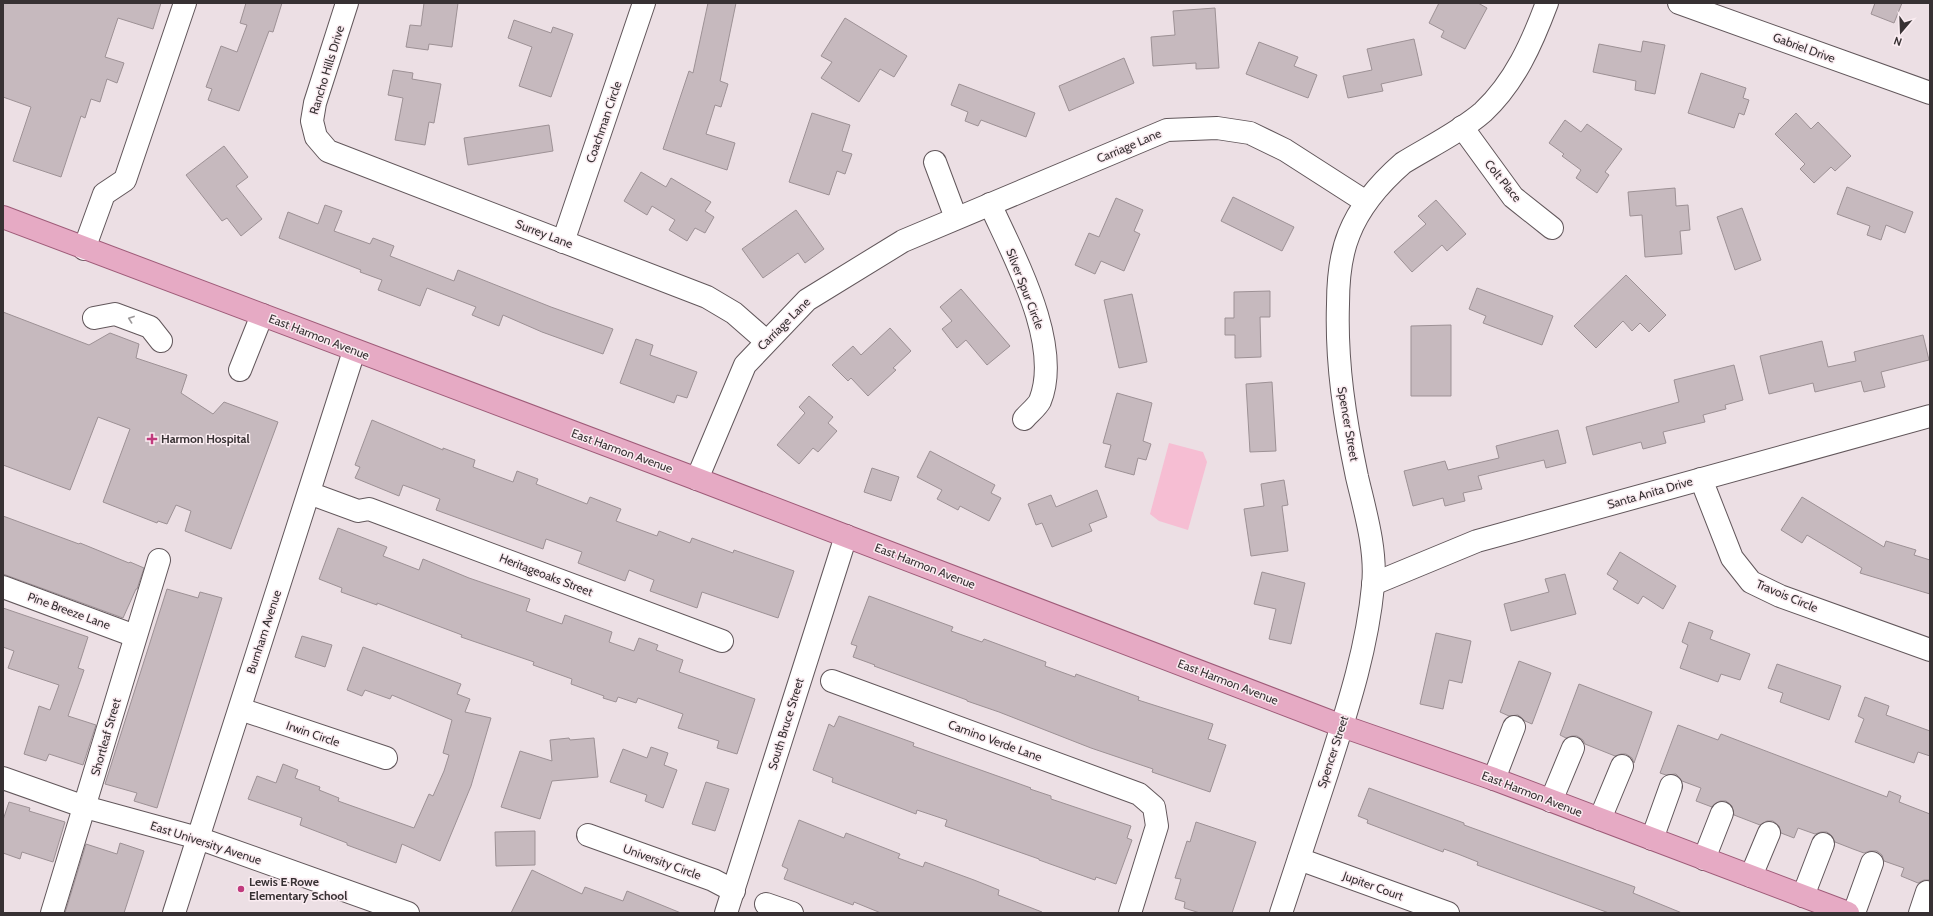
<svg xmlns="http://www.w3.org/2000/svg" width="1933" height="916" viewBox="0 0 1933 916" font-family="Cabin,sans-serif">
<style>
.green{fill:#f6bed3}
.building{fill:#c6b9be;stroke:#9d9195}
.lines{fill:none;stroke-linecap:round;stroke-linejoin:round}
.minor-casing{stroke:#62575b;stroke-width:24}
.major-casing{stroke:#9e5b78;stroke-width:24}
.minor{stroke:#fff;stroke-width:22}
.major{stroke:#e6aac4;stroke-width:22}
.oneway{stroke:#9b9899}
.poi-dot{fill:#c03a7d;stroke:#faecf1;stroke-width:1.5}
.labels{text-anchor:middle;stroke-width:3;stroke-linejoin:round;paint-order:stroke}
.street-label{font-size:12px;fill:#373133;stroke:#faecf1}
.poi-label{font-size:12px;font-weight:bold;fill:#373133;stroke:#faecf1;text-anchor:start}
</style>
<rect width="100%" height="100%" fill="#ecdfe4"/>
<!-- green -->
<polygon class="green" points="1169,443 1203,452 1207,462 1188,530 1159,521 1150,514"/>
<!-- building -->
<g class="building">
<polygon points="3,3 161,3 153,29 118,18 105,57 124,63 117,83 107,79 100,102 91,99 85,118 81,116 61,177 13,161 31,107 3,97"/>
<polygon points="246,3 282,3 273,32 269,31 239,111 208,100 212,89 206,87 221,46 237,52 247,25 240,23"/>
<polygon points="424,3 458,3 452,47 429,44 428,50 406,47 410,25 421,26"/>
<polygon points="708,3 736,3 720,81 728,84 721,107 715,105 706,134 735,143 727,170 663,149 689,71 693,73"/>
<polygon points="1439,3 1478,3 1487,8 1465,49 1441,37 1444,31 1429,23"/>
<polygon points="1875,3 1902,3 1894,23 1871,14"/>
<polygon points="1215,8 1219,68 1196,69 1196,63 1153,66 1151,37 1175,35 1173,11"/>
<polygon points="845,18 907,56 894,77 880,69 859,102 821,78 832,62 821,56"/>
<polygon points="514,20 551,33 553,27 573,34 551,97 519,86 532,47 508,38"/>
<polygon points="1414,39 1422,75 1381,84 1383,91 1348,98 1343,76 1372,70 1367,49"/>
<polygon points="1643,41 1665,45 1655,94 1635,90 1636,81 1593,72 1599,44 1641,52"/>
<polygon points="1259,42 1298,57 1294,66 1317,75 1308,98 1246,74"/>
<polygon points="1124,58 1134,83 1069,111 1059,86"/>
<polygon points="393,70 413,73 412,79 441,84 434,123 429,122 425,145 395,140 403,98 388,95"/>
<polygon points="1701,73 1746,88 1743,98 1749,100 1744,115 1739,113 1734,128 1688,113"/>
<polygon points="959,84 1035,113 1026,137 981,120 978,126 965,121 968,112 951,105"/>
<polygon points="812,113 850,125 842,151 852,154 845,174 837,171 829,195 789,182"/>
<polygon points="1796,113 1811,129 1818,122 1851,156 1835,171 1831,167 1814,183 1800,169 1805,164 1775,134"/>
<polygon points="1565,120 1581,132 1587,124 1622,149 1605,172 1609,175 1597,193 1576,178 1581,170 1562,156 1564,154 1549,143"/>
<polygon points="549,125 553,151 468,165 464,138"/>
<polygon points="224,146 248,177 236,186 262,219 241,236 227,218 222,221 186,175"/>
<polygon points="641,172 666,187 671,178 711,202 705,211 714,217 705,233 695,228 687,241 669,230 675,220 652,206 647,215 624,201"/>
<polygon points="1847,187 1913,212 1905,233 1886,225 1881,240 1867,235 1870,226 1837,214"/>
<polygon points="1675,188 1676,206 1688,205 1690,230 1680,231 1682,254 1645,257 1642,215 1630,216 1628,192"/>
<polygon points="1233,197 1294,227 1282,251 1221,221"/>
<polygon points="1116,198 1143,210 1134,231 1140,234 1124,271 1101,261 1095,274 1075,265 1089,233 1099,237"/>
<polygon points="1436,200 1466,234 1447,251 1442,245 1412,272 1394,252 1426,224 1418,216"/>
<polygon points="325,205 342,211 334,231 370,244 373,238 394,246 390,256 454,281 458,270 551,307 613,329 603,354 542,332 503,315 499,326 472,315 476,307 427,288 420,306 378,290 382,280 360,272 361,270 279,238 288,212 318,224"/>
<polygon points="1742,208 1761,260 1735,270 1717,217"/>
<polygon points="796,210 824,249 805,263 798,253 763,278 742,249"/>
<polygon points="1626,275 1666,315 1649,332 1640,323 1632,331 1623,321 1596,348 1574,326"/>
<polygon points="1477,288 1553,316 1542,345 1483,323 1486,316 1469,309"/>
<polygon points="961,289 1010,346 987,365 966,340 957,348 942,329 952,321 940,307"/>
<polygon points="1270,291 1270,317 1260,317 1261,357 1235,358 1235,335 1225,335 1225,318 1234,318 1234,292"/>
<polygon points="1132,294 1147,362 1119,368 1104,300"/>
<polygon points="3,312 89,345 110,333 139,344 136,358 187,375 181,393 213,414 224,402 278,422 231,549 185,531 191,511 176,505 167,524 158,521 157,523 103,502 130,429 98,417 70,490 3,465"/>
<polygon points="1451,325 1451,396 1411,396 1411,326"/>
<polygon points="890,328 911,351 893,368 896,370 868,396 851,378 848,381 832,365 853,346 861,355"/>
<polygon points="1923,335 1929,360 1881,372 1885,387 1864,392 1861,381 1815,392 1813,383 1769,394 1760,356 1822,341 1828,367 1856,361 1854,352"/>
<polygon points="636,339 653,345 650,355 697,372 687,398 677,395 674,403 620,383"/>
<polygon points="1734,365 1743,400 1725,405 1726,409 1703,415 1705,422 1663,432 1666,443 1643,449 1641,442 1593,455 1586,427 1679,402 1674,380"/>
<polygon points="1272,382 1276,451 1250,452 1246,384"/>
<polygon points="1117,393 1152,403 1143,441 1151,444 1146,460 1138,458 1134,475 1105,467 1111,445 1103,443"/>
<polygon points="809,396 833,417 828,423 837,431 818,452 813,448 799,464 777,445 805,413 799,407"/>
<polygon points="372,420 443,450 443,448 475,460 473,467 513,482 517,471 538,479 536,484 587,504 590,497 621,509 616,521 657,536 659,531 690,543 692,538 733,553 734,550 794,571 778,618 702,592 697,608 650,591 654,580 629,570 625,581 578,563 582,552 546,539 543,549 436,510 440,499 414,489 403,485 399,496 355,478 360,467 355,465"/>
<polygon points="1558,430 1566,463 1546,468 1544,460 1478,476 1482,489 1463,493 1465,501 1445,506 1443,498 1413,506 1404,471 1445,461 1448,470 1499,458 1496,446"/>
<polygon points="930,451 995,485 991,493 1001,498 989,521 960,506 958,510 937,499 942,490 917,477"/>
<polygon points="872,468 899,477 891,501 864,492"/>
<polygon points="1284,480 1288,505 1282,506 1288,551 1251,556 1244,509 1264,506 1261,484"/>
<polygon points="1097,490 1107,517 1089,524 1092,531 1052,547 1042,523 1036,525 1028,504 1051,495 1056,507"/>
<polygon points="1802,497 1884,547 1886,541 1916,550 1914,555 1930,560 1930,594 1860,573 1862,568 1807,535 1802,543 1781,530"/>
<polygon points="3,516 79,544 80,543 129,563 130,562 144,568 137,589 136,589 123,618 3,574"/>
<polygon points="338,528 387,547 383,556 419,570 423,559 469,578 530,599 526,611 562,624 565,615 612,632 609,642 634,651 639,638 658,645 656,650 683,660 679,672 755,699 737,754 717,748 719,741 678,728 683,714 638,698 636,703 618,697 616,702 603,698 604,696 571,684 572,679 533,665 534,662 461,637 462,635 377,603 377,605 341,592 342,588 319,579"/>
<polygon points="1620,552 1676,586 1663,609 1643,596 1638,604 1613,589 1618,581 1607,574"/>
<polygon points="1262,572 1305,583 1291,644 1269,639 1276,609 1254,604"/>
<polygon points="1565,574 1576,614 1511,631 1504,604 1549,592 1545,579"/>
<polygon points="167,589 198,598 200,592 222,598 157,808 134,801 137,793 105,784"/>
<polygon points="869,596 953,627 951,631 982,642 984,639 1046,662 1045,666 1075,677 1076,674 1139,697 1138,700 1213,724 1208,739 1226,745 1210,792 1152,772 1153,769 1091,748 999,712 967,701 967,700 874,666 875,665 853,657 857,646 851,644"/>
<polygon points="3,608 88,637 78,668 84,670 68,716 96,725 83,765 49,754 46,761 24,754 39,706 50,710 59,685 8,668 14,651 3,647"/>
<polygon points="1689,622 1713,631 1710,639 1750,654 1740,680 1721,674 1718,682 1680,668 1688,645 1682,642"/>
<polygon points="1436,633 1471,641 1462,683 1449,680 1443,709 1420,704"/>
<polygon points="302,636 332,645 325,667 295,657"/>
<polygon points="363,647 461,684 457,694 470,699 465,712 491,718 471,786 440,861 402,844 396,863 347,845 347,843 300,825 302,818 248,799 257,776 276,783 283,764 298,770 295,778 320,787 319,790 339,798 338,801 414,828 429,794 433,796 444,771 449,755 443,753 452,720 392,695 390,699 365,690 362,696 347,690"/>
<polygon points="1519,661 1551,673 1532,724 1525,721 1518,715 1509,716 1500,712"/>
<polygon points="1777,664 1841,686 1829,720 1780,702 1783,693 1768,688"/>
<polygon points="1579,684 1652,712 1634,763 1632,758 1626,754 1621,754 1615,756 1585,744 1583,740 1577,736 1572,736 1566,738 1560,735"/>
<polygon points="1865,697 1889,706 1886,715 1930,731 1930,756 1918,752 1914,763 1855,742 1864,719 1858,716"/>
<polygon points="839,716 914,743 913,746 947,758 1031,788 1030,789 1051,796 1051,799 1131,826 1127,838 1132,840 1116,884 1096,877 1095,880 1039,860 1039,859 945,826 947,820 917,810 916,814 832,782 833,778 813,770 829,724 834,727"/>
<polygon points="1678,725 1718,740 1721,734 1887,797 1889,791 1901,796 1899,802 1930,814 1930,880 1924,880 1918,883 1901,876 1904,868 1884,861 1882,855 1877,851 1870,851 1864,853 1853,849 1835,842 1832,836 1827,832 1821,832 1815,834 1798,828 1794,838 1781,833 1779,826 1773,821 1767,821 1760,825 1734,815 1732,806 1726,801 1720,801 1712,807 1696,801 1701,788 1682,781 1676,774 1666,775 1660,773"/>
<polygon points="569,738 570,740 594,738 598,777 552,781 540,819 501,807 520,751 552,761 550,740"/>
<polygon points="651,747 668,753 664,765 677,770 663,808 645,801 647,795 610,782 623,749 647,758"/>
<polygon points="706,782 729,789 715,831 692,824"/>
<polygon points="1369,788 1464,823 1464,825 1635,887 1633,893 1682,913 1609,913 1477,865 1478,862 1458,854 1444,849 1443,852 1367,823 1368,820 1358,816"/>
<polygon points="9,802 30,808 29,811 65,822 53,862 22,852 20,859 3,853 3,820"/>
<polygon points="799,820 844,838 846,833 900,854 898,858 923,867 925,862 974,880 999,890 998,895 1042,912 1042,913 881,913 854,902 853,905 784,879 788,869 782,866"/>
<polygon points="1196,822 1256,842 1232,913 1200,913 1184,908 1185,902 1175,899 1181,879 1175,878 1187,841 1190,842"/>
<polygon points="535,831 535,865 496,866 495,832"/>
<polygon points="120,843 144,851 124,913 65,913 86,844 117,854"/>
<polygon points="532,870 582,894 585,887 623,901 627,891 681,913 511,913"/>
</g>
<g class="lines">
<!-- minor casing -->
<g class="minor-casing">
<g id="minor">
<polyline points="347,3 315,103 312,121 316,137 328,151 707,297 734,313 766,341"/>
<polyline points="1679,3 1930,93"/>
<polyline points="1462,127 1513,197 1552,228"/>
<polyline points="935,162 956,218"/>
<path d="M990,204c23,51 73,140 50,197 -3,6 -12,13 -16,18"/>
<polyline points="563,242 644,3"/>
<polyline points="84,249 104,194 125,180 185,3"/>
<polyline points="94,318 115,314 150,327 161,341"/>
<polyline points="240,370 262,315"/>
<polyline points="697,479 745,365 807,300 903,241 1167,130 1217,128 1250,133 1285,150 1366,202"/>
<polyline points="1701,479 1732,558 1751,582 1780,596 1930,650"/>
<polyline points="309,493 358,511 369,509 722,641"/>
<polyline points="1373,584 1477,541 1930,416"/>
<polyline points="3,587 135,636"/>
<polyline points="832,681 1139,794 1154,807 1157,826 1130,913"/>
<polyline points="240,709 386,758"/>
<polyline points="3,778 85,807 198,838 408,913"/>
<polyline points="1494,779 1514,727"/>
<polyline points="1551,801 1573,748"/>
<polyline points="1600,819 1622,766"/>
<polyline points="588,835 713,880 734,891"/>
<polyline points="1652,839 1671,786"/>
<polyline points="1299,859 1448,913"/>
<polyline points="1704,859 1722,813"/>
<polyline points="1751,876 1769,833"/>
<polyline points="1803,896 1823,844"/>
<polyline points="766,904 792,913"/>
<polyline points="52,913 159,560"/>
<polyline points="174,913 354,351"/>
<polyline points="726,913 846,536"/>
<path d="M1281,913c16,-48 31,-95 47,-143 19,-60 39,-120 45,-184 4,-35 -8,-75 -16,-109 -12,-57 -21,-114 -19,-173 0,-23 2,-48 11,-70 11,-28 31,-51 54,-71 26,-16 57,-31 80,-51 32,-30 49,-69 64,-109"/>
<polyline points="1854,913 1872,863"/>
<polyline points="1920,913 1927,892"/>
</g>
</g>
<!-- major casing -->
<g class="major-casing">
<polyline id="major" points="3,217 697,479 1342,726 1494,779 1848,913"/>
</g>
<!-- minor -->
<use href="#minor" class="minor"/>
<!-- major -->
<use href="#major" class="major"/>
</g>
<!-- one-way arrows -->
<defs><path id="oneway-chevron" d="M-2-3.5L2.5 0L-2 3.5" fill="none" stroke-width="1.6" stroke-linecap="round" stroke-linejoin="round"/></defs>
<use class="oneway" href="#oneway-chevron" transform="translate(131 319) rotate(-160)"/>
<!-- markers -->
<g class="poi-dot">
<path d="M150 433h4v4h4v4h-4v4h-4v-4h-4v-4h4z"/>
<circle cx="241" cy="889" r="4"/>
</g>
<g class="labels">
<!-- street labels -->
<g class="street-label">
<text transform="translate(1804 48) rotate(20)" y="4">Gabriel Drive</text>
<text transform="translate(327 70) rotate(-73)" y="4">Rancho Hills Drive</text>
<text transform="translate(604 122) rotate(-71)" y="4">Coachman Circle</text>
<text transform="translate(1129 146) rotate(-23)" y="4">Carriage Lane</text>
<text transform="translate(1503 181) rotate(51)" y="4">Colt Place</text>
<text transform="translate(544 234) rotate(21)" y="4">Surrey Lane</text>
<text transform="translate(1025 289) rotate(69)" y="4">Silver Spur Circle</text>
<text transform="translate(784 324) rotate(-45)" y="4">Carriage Lane</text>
<text transform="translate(319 337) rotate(21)" y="4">East Harmon Avenue</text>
<text transform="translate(1348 424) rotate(80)" y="4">Spencer Street</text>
<text transform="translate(622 451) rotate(20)" y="4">East Harmon Avenue</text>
<text transform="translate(1650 493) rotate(-16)" y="4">Santa Anita Drive</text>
<text transform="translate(925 566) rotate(21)" y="4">East Harmon Avenue</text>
<text transform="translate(546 575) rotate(21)" y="4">Heritageoaks Street</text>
<text transform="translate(1787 596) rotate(23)" y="4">Travois Circle</text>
<text transform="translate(69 611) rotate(20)" y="4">Pine Breeze Lane</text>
<text transform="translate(264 632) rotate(-72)" y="4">Burnham Avenue</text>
<text transform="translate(1228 682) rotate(21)" y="4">East Harmon Avenue</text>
<text transform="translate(786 724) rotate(-73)" y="4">South Bruce Street</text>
<text transform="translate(313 734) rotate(19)" y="4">Irwin Circle</text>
<text transform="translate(106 737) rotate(-74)" y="4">Shortleaf Street</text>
<text transform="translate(995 741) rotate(20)" y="4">Camino Verde Lane</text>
<text transform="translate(1333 752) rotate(-72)" y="4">Spencer Street</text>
<text transform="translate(1532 794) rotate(21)" y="4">East Harmon Avenue</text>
<text transform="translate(206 843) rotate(18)" y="4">East University Avenue</text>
<text transform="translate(662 862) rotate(20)" y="4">University Circle</text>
<text transform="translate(1373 886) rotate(20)" y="4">Jupiter Court</text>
</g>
<!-- poi labels -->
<g class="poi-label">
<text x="161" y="443">Harmon Hospital</text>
<text x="249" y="886">Lewis E Rowe<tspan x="249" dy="14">Elementary School</tspan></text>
</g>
</g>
<!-- border -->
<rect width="1933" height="916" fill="none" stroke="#373133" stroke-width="8"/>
<!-- north arrow -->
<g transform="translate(1901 32) rotate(199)" stroke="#faecf1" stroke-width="3" paint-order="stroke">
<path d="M0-3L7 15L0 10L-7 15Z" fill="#373133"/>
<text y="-6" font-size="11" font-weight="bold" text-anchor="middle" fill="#373133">N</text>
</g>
</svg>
